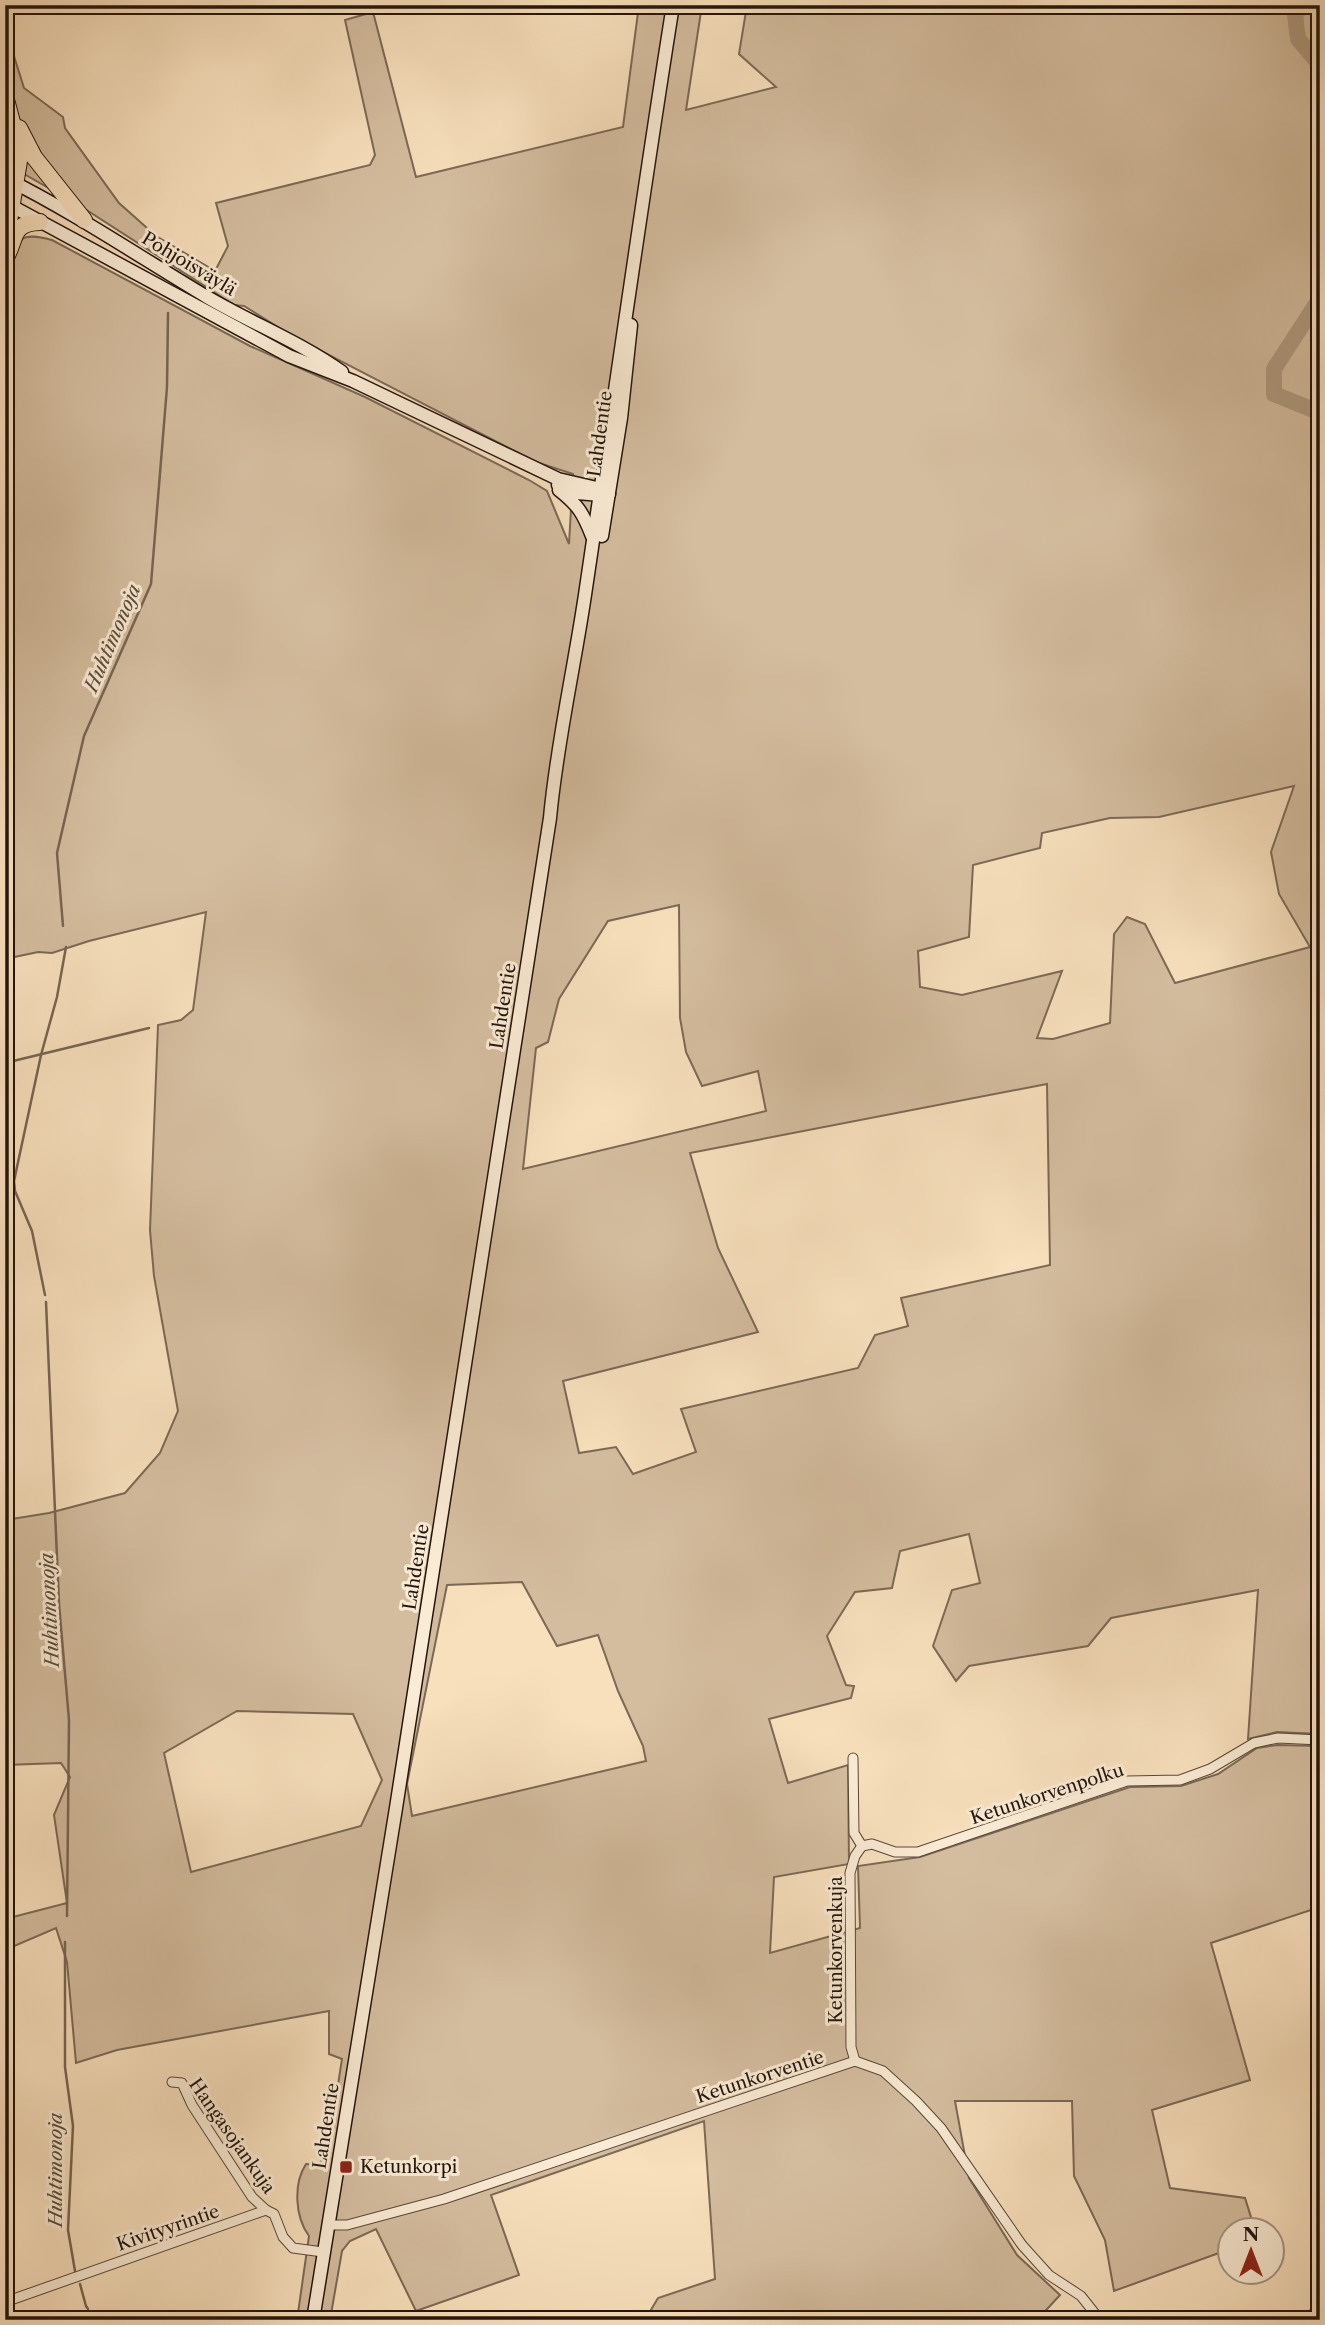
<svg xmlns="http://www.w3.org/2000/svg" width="1325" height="2325" viewBox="0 0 1325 2325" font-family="'Libre Caslon Text',serif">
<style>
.green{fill:#d4bd9f;stroke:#7c6956;stroke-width:2;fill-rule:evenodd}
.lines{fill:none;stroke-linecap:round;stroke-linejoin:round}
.stream{stroke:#786553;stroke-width:2.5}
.river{stroke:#b09b81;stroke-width:16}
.minor-casing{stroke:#584839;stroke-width:11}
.secondary-casing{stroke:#23150d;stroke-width:15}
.motorway-casing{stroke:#23150d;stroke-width:18}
.minor{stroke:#faebd4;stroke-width:9}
.secondary{stroke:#faebd4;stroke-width:12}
.motorway{stroke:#f8e0bd;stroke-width:16}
.poi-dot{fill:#8f2418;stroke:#faebd4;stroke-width:2.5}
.labels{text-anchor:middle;stroke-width:6;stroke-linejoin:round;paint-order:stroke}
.street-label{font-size:18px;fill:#23150d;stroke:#faebd4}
.poi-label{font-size:18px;fill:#23150d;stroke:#faebd4;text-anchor:start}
.water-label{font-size:19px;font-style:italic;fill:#5b4b3b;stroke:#faebd4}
</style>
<rect width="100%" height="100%" fill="#f8e0bd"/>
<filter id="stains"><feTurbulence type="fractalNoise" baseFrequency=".00286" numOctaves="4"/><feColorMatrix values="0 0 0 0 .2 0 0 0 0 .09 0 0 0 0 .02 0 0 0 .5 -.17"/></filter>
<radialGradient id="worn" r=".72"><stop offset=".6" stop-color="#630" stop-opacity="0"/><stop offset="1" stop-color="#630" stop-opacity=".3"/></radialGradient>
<!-- green -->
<path class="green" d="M639,5h63l-16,105 90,-23 -37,-33 8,-49h573v1729l-43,-2 -29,7 10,-149 -147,28 -23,28 -119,20 -13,15 -23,-35 19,-56 28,-7 -11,-49 -69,17 -8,37 -37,4 -28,44 19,49 8,1 -3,12 -82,21 19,64 60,-18 1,99 -75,13 -4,76 90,-25 -2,-62 62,-9 210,-70 51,-1 37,-12 39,-26 20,-3 43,1v161l-109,36 39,137 -98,30 18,78 75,10 10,32h-25v19l-116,42 -9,-51 -31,-64 -2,-75h-117l14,77 48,77 43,40 -23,25h-392l13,-22 57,-19 -11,-158 -213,74 28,80 -103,36 -40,-82 -26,12 -8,10 -12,69h-33l12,-84c-14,-19 -16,-52 -3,-72l11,1 10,-9 15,-97 -13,-5v-43l-212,39 -41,13 -9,-101 -11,-34 -51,22v-31l62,-16 -13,-88 16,-38 -9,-14 -56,2v-245l44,-7 76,-20 35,-40 18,-42 -24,-135 -4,-46 8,-205 23,-5 12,-10 13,-98 -117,29 -37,12 -14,-1 -33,7v-694l6,5c7,-31 6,-39 41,-30l198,106 115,51 164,83 18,11 22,53 4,-70 -37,-12 -242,-125 -50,-31 -10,-1 -149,-96 -80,-46v-143l8,33 11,35 39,29 2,11 54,75 37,33 59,35 13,-25 -12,-43 154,-38 5,-10 -30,-135 28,-8 43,165 207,-50zM1294,786l-23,66 8,42 31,53 -135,36 -30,-59 -18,-7 -13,17 -4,89 -57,16 -16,-1 25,-67 -100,24 -42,-8 -2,-36 51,-14 4,-72 67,-17 2,-15 68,-15 49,-1zM679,905l1,113 6,34 16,34 56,-15 8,40 -243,58 13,-121 12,-6 11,-43 49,-78zM1047,1084l3,181 -149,33 7,28 -33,9 -17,33 -177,41 15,43 -63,22 -17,-27 -37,6 -16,-72 195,-49 -40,-84 -28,-95zM522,1582l35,64 41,-11 20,56 25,55 3,15 -234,55 -5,-32 40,-199zM237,1711l116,3 29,66 -21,46 -170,46 -27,-119z"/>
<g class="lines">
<!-- stream -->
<g class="stream">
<polyline points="63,926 57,853 84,736 151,584 167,387 168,313"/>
<polyline points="5,1063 149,1028"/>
<polyline points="45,1295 32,1231 15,1191 14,1181 41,1055 57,997 66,947"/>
<polyline points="46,1302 59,1604 69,1720 67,1916"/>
<polyline points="65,1942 65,2067 73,2126 68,2230 75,2271"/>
<polyline points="80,2284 86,2306 88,2309"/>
<polyline points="415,2320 417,2314"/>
</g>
<!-- river -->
<g class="river">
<polyline points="1303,5 1295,15 1298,39 1320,65"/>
<polyline points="1320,298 1274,369 1274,394 1311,409 1320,414"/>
</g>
<!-- minor casing -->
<g class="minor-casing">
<g id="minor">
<polyline points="853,1758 854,1833 862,1846"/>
<polyline points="862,1846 872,1844 895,1852 918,1852 1127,1781 1180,1780 1210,1769 1254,1743 1278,1738 1320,1740"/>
<polyline points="855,2061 851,2047 850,1873 855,1856 862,1846"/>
<polyline points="172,2082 182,2083 192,2105 252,2197 266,2210"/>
<polyline points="328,2225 347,2225 444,2199 855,2061 883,2071 916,2101 941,2128 1022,2245 1049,2275 1081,2296 1100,2320"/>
<polyline points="5,2302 266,2210 274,2214 283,2237 293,2248 323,2252"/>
<polyline points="1299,2320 1320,2311"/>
</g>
</g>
<!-- secondary casing -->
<g class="secondary-casing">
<g id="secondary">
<path d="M5,178c70,35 135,79 202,119 44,26 93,45 135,75"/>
<polyline points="6,203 289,356 353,381 558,479 601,489 609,494"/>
<polyline points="558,485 577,493 601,495"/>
<path d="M559,490c19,15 24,23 33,46"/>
<polyline points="602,536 621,418 631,325"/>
<path d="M313,2320l83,-512 154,-990c7,-77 25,-153 36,-230 29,-195 56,-389 87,-583"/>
</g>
</g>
<!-- motorway casing -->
<g class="motorway-casing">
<g id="motorway">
<polyline points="5,96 16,137 19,161 5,245"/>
<polyline points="19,128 34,157 84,220"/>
<path d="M5,259c12,-20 5,-36 35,-37"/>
</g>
</g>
<!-- minor -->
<use href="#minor" class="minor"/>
<!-- secondary -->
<use href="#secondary" class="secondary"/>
<!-- motorway -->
<use href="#motorway" class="motorway"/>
</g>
<!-- markers -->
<rect class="poi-dot" x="339" y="2160" width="14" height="14" rx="3.5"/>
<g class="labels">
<!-- street labels -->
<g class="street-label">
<text transform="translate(189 264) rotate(31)" y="6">Pohjoisväylä</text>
<text transform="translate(600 434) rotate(-82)" y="6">Lahdentie</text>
<text transform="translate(503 1006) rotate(-81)" y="6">Lahdentie</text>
<text transform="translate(416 1567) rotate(-81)" y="6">Lahdentie</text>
<text transform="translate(1047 1794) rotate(-18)" y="6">Ketunkorvenpolku</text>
<text transform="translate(836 1950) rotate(-90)" y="6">Ketunkorvenkuja</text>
<text transform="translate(760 2077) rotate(-18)" y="6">Ketunkorventie</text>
<text transform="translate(326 2126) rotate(-81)" y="6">Lahdentie</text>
<text transform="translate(232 2136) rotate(55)" y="6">Hangasojankuja</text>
<text transform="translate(168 2228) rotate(-19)" y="6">Kivityyrintie</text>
</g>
<!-- poi labels -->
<g class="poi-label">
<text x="360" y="2173">Ketunkorpi</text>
</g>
<!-- water labels -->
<g class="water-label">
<text transform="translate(112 638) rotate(-67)" y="7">Huhtimonoja</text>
<text transform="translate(49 1610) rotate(-93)" y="7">Huhtimonoja</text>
<text transform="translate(55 2170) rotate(-90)" y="7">Huhtimonoja</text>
</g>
</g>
<!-- margin -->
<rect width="1325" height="2325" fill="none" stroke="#f8e0bd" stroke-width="28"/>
<rect x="7" y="7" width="1311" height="2311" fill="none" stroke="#23150d" stroke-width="3.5"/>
<rect x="14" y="14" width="1297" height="2297" fill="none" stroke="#23150d" stroke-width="2"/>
<!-- north arrow -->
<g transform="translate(1251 2251)"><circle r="33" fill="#faebd4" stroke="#a49584" stroke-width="2"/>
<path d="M0-5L12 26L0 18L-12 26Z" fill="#8f2418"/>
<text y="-10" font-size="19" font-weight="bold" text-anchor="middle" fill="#23150d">N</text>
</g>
<rect width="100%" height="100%" filter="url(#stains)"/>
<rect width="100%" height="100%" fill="url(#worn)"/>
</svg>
